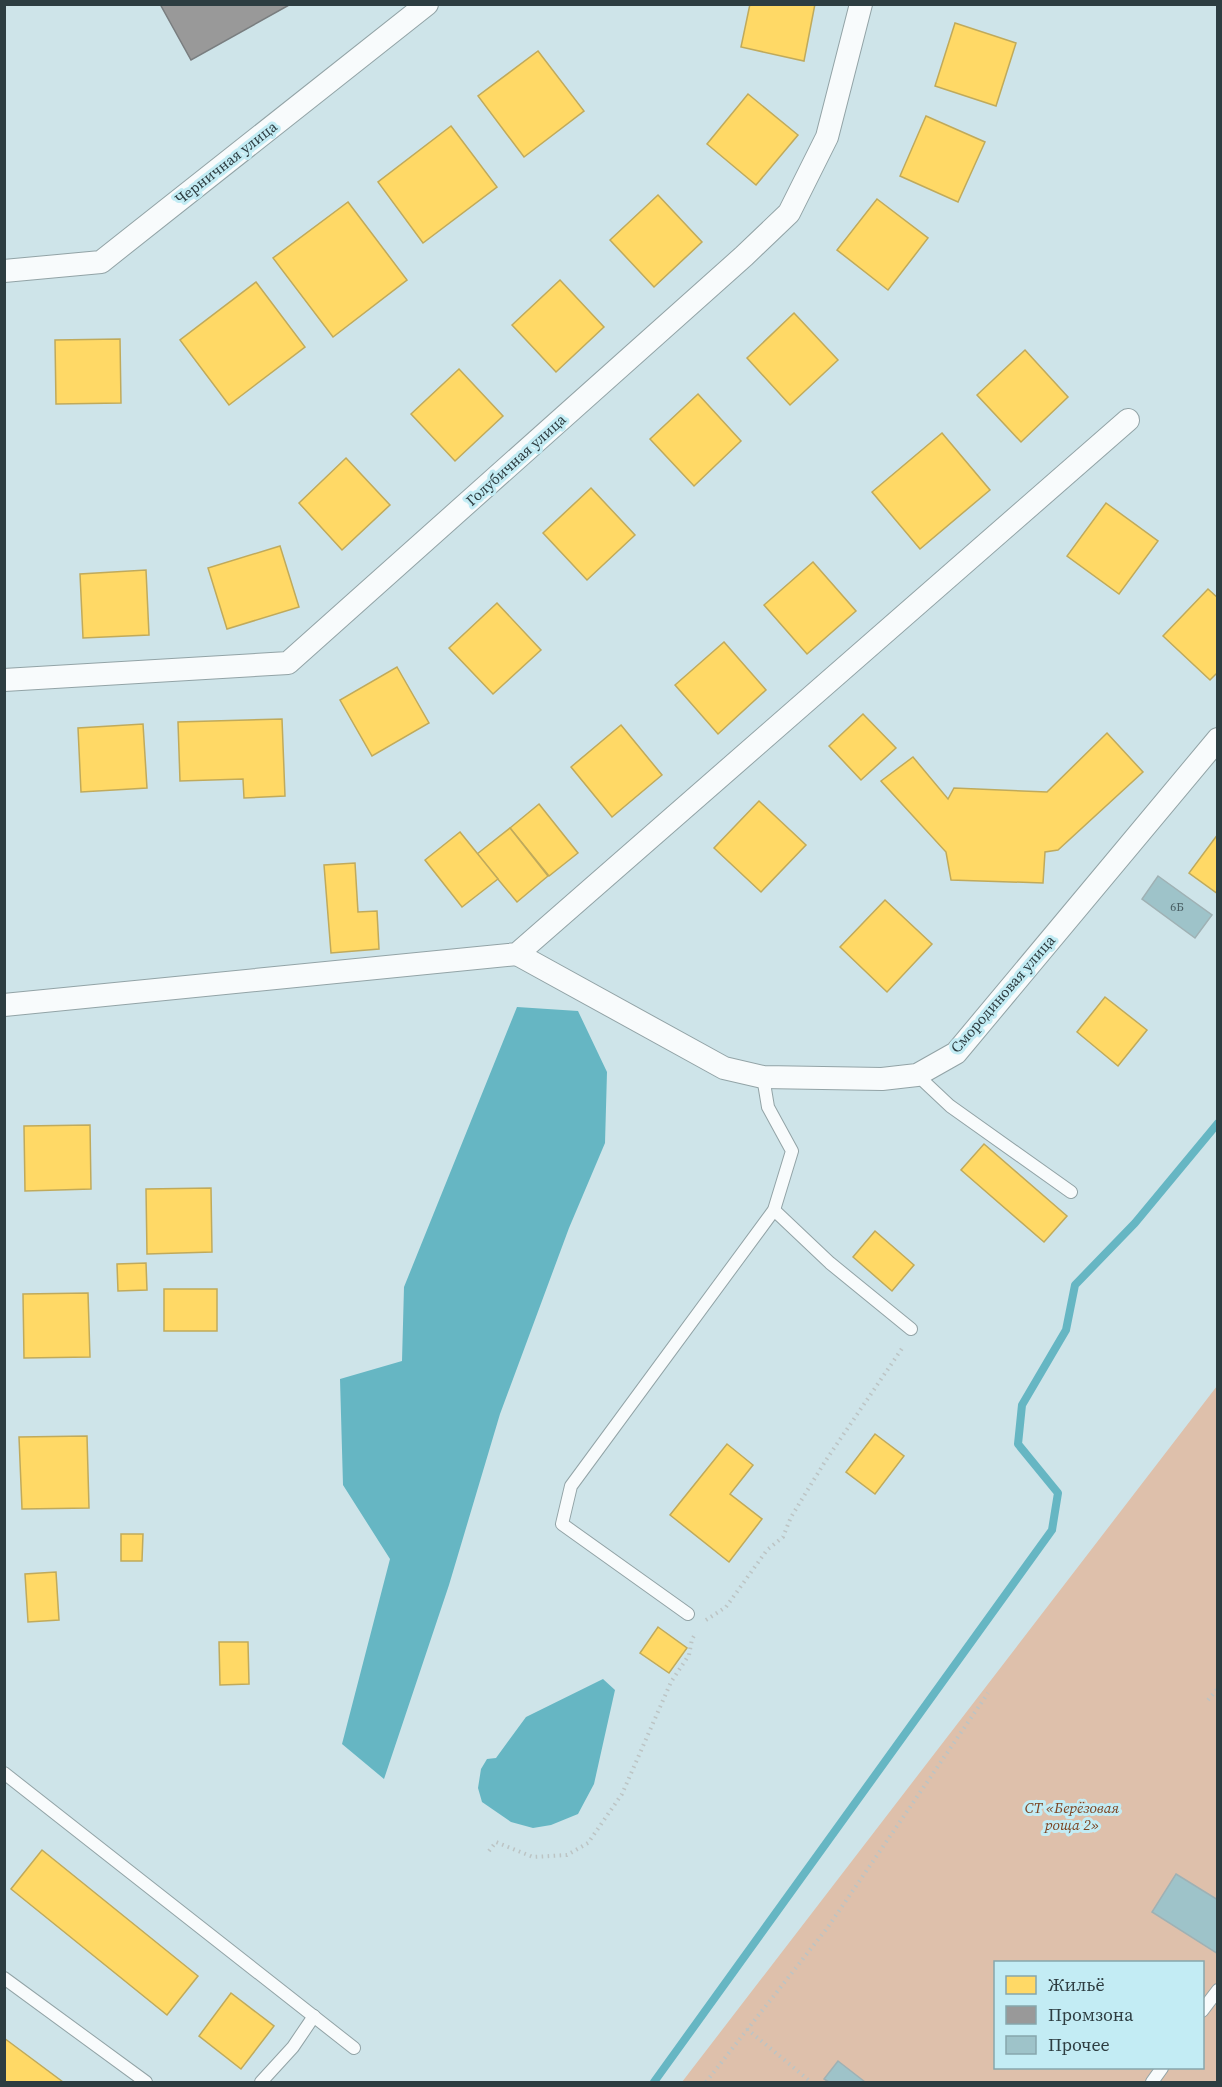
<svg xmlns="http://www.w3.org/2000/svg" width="1222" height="2087" viewBox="0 0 1222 2087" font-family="'Source Serif 4',serif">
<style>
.green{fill:#dec0ab;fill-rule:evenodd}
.water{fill:#66b6c3}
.homes{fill:#ffd966;stroke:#c0aa5b;stroke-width:1.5}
.industry{fill:#999;stroke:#797d7f;stroke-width:1.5}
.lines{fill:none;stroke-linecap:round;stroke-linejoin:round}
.stream{stroke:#66b6c3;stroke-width:8}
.building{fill:#9ec3c9;stroke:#9fb1b4;stroke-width:1.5}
.service-casing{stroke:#92a3a6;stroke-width:14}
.minor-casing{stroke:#92a3a6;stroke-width:24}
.path{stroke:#bcc4c4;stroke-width:4;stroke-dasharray:1.5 4.5;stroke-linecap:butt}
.service{stroke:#f8fbfc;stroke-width:12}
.minor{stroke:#f8fbfc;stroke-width:22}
.labels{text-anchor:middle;stroke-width:6;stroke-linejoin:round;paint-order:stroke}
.number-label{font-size:12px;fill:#495e63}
.street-label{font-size:15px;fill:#2d3d41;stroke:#c3ecf4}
.park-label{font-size:15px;font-style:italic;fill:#7c4422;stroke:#c3ecf4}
</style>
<rect width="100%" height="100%" fill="#cee4e9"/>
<!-- green -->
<path class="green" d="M1217,1386v696h-535zM996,1962h206v106h-206z"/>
<!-- water -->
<g class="water">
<polygon points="517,1007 578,1011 607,1072 605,1143 569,1228 500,1414 449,1585 384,1779 342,1744 390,1559 343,1485 340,1379 402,1361 404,1287"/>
<polygon points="603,1679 615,1690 594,1784 578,1814 551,1825 533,1828 511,1822 482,1802 478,1788 481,1769 487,1759 496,1758 526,1717"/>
</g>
<!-- homes -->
<g class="homes">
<polygon points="750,4 815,4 804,61 741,47"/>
<polygon points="955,23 1016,43 996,106 935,86"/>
<polygon points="538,51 584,111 524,157 478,96"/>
<polygon points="748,94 798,135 756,185 707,144"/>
<polygon points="926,116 985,142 958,202 900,176"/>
<polygon points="451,126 497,187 423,243 378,182"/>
<polygon points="658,195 702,242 654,287 610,240"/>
<polygon points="877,199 928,238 888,290 837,250"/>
<polygon points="348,202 407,280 333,337 273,258"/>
<polygon points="560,280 604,327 556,372 512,325"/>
<polygon points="256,282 305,347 229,405 180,340"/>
<polygon points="794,313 838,360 790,405 747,358"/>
<polygon points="120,339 121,403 56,404 55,340"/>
<polygon points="1025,350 1068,397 1021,442 977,395"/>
<polygon points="459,369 503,416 455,461 411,414"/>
<polygon points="698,394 741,441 694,486 650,439"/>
<polygon points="942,433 990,490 920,549 872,492"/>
<polygon points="346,458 390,505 342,550 299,503"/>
<polygon points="591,488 635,535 587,580 543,533"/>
<polygon points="1106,503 1158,541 1119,594 1067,556"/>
<polygon points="280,546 299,607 227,629 208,568"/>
<polygon points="813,562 856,611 807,654 764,605"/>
<polygon points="146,570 149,635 83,638 80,574"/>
<polygon points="1208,589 1218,598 1218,672 1210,680 1163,636"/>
<polygon points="497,603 541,650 493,694 449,648"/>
<polygon points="724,642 766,690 718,734 675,685"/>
<polygon points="397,667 429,723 372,756 340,700"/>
<polygon points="863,714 896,748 861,780 829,746"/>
<polygon points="282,719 285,796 244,798 243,779 180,781 178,722"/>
<polygon points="143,724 147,788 81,792 78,728"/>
<polygon points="621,725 662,775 612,817 571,767"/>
<polygon points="1107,733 1143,772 1058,850 1045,852 1043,883 951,880 946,852 881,781 913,757 948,799 954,788 1047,792"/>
<polygon points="759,801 806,845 761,892 714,848"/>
<polygon points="539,804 578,853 549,876 510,828"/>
<polygon points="510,828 548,876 517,902 477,854"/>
<polygon points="460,832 498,879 462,907 425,860"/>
<polygon points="1218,834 1218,894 1189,873"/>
<polygon points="355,863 358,912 377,911 379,949 331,953 324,865"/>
<polygon points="885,900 932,944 887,992 840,947"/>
<polygon points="1105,997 1147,1030 1118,1066 1077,1032"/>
<polygon points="90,1125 91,1189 25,1191 24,1126"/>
<polygon points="984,1144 1067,1216 1044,1242 961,1170"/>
<polygon points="211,1188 212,1252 147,1254 146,1189"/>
<polygon points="875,1231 914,1265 892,1291 853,1257"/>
<polygon points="146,1263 147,1290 118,1291 117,1264"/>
<rect x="164" y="1289" width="53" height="42"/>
<polygon points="88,1293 90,1357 24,1358 23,1294"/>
<polygon points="875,1434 904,1456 875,1494 846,1472"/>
<polygon points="87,1436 89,1508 22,1509 19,1437"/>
<polygon points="727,1444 753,1465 730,1494 762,1519 729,1562 670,1515"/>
<polygon points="121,1534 143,1534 142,1561 121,1561"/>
<polygon points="56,1572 59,1620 28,1622 25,1574"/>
<polygon points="658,1627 687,1648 669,1673 640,1653"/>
<polygon points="219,1642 248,1642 249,1684 220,1685"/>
<polygon points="42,1850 198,1976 167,2015 11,1889"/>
<polygon points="231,1993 274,2026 241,2069 199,2036"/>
<polygon points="4,2038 63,2082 4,2082"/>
</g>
<!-- industry -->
<polygon class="industry" points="160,4 291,4 191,60"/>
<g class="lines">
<!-- stream -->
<polyline class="stream" points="654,2082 1052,1530 1058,1493 1018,1444 1022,1405 1066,1330 1075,1285 1135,1223 1218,1123"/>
</g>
<!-- building -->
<g class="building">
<polygon points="1158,876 1212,915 1195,938 1142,899"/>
<polygon points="1176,1874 1218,1900 1218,1954 1152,1912"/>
<polygon points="838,2061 865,2082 829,2082 824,2079"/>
</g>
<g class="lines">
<!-- service casing -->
<g class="service-casing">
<g id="service">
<polyline points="917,1075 950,1106 1071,1192"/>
<polyline points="774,1210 830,1263 911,1329"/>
<polyline points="688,1614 562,1524 571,1486 774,1210 792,1151 768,1107 763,1077"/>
<polyline points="4,1773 354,2048"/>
<polyline points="4,1978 146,2082"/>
<polyline points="1202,2011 1218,1990"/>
<polyline points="261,2082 293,2047 314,2016"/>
<polyline points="1152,2082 1162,2068"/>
</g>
</g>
<!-- minor casing -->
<g class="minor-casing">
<g id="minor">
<polyline points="4,271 101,262 427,4"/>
<polyline points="4,680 288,663 744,256 789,213 827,137 861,4"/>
<polyline points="517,954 724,1068 763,1077 882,1079 917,1075 956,1053 1218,739"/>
<polyline points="4,1005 517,954 1128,420"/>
</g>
</g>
<!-- path -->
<g class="path">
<polyline points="706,1620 726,1607 767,1550 783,1537 791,1517 826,1460 903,1347"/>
<polyline points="1208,1700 1218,1688"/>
<polyline points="489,1851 496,1842 533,1857 567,1855 588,1843 622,1794 671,1682 689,1655 692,1639 696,1633"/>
<polyline points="747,2029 811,2082"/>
<polyline points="706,2082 828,1927 988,1693"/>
</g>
<!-- service -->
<use href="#service" class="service"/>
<!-- minor -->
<use href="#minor" class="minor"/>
</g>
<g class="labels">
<!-- number labels -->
<g class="number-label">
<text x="1177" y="911">6Б</text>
</g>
<!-- street labels -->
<g class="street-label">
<text transform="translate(226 163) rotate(-38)" y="5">Черничная улица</text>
<text transform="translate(516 460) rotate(-42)" y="5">Голубичная улица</text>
<text transform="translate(1003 994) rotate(-49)" y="5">Смородиновая улица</text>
</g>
<!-- park labels -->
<g class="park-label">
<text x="1072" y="1813">СТ «Берёзовая<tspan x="1072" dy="17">роща 2»</tspan></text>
</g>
</g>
<!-- border -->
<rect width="1222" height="2087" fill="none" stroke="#2d3d41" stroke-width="12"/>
<!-- legend -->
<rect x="994" y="1961" width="210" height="108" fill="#c3ecf4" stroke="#87a6ac" stroke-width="1.5"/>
<rect x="1006" y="1976" width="30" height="18" fill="#ffd966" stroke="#87a6ac" stroke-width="1.5"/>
<text x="1048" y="1991" font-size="18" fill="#2d3d41">Жильё</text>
<rect x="1006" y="2006" width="30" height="18" fill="#999999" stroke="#87a6ac" stroke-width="1.5"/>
<text x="1048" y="2021" font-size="18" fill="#2d3d41">Промзона</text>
<rect x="1006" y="2036" width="30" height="18" fill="#9ec3c9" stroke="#87a6ac" stroke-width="1.5"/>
<text x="1048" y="2051" font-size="18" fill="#2d3d41">Прочее</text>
</svg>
